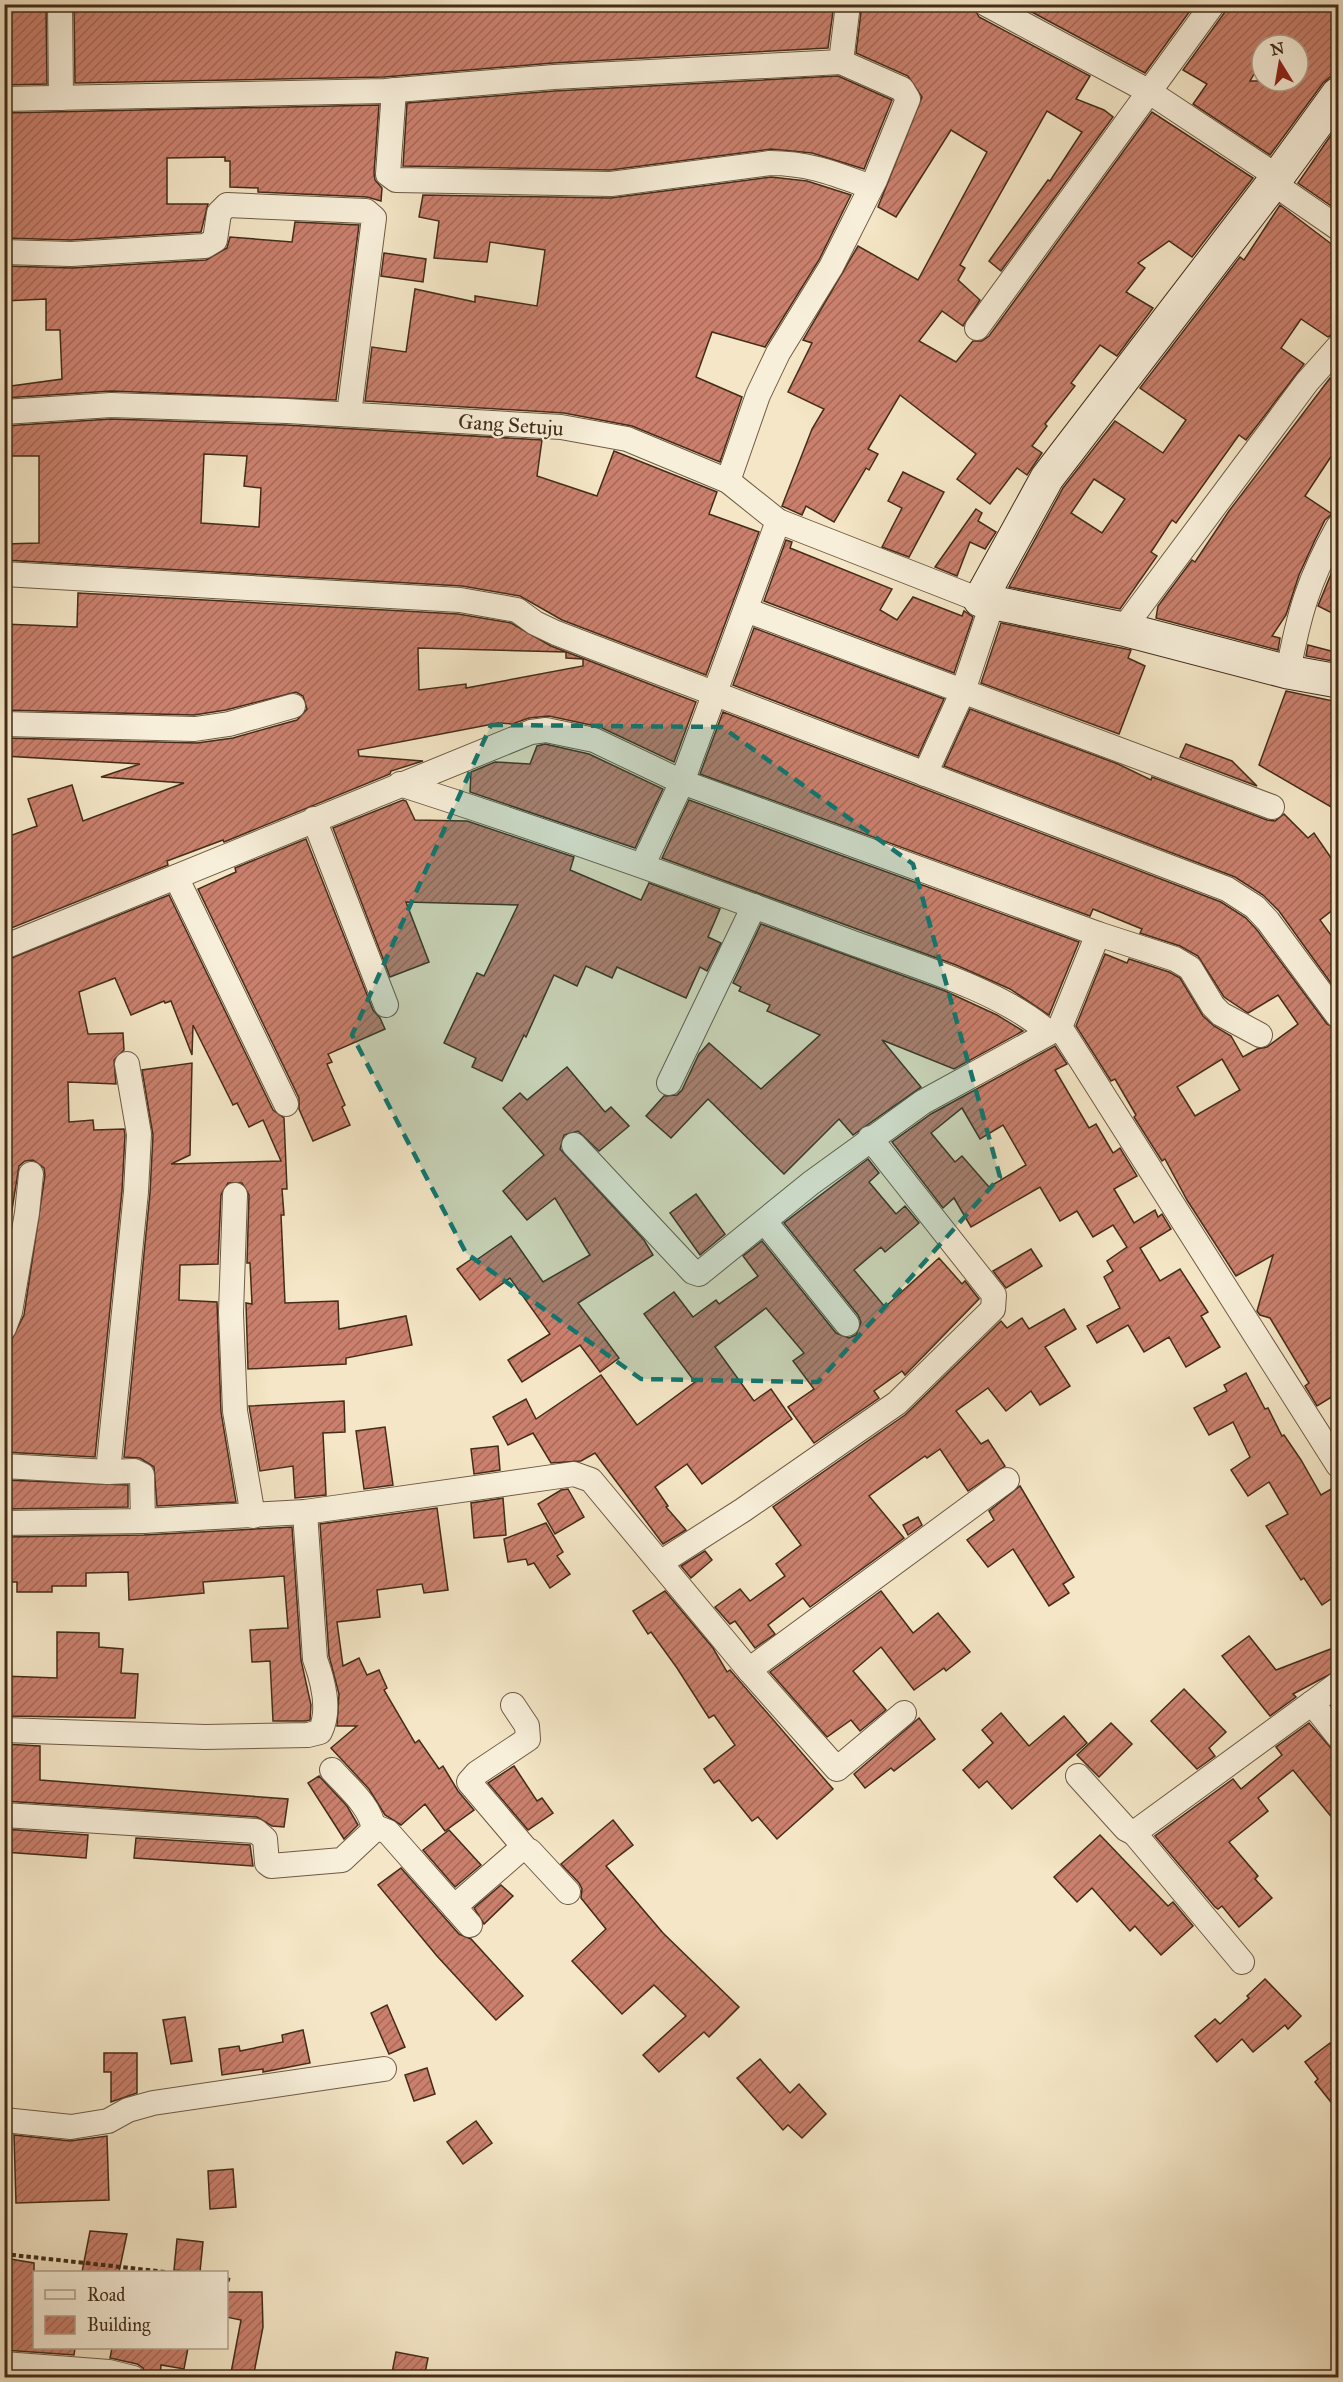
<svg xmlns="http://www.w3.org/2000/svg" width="1343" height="2382" viewBox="0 0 1343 2382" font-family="'IM FELL Great Primer',serif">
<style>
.building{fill:url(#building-hatch);stroke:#432c19;stroke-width:1.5;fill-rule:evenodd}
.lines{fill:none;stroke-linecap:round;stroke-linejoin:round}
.street-casing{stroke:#6f5a44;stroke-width:26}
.secondary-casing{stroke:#432c19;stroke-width:35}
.path{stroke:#432c19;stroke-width:4;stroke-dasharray:4.5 3;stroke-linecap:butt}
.street{stroke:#f8efda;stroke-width:24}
.secondary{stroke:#f8efda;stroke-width:33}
.marked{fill:#0f766e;fill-opacity:0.2;stroke:#0f766e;stroke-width:4.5;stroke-dasharray:12 8;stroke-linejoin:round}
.labels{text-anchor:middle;stroke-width:4.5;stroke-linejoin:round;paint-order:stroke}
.street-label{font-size:21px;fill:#432c19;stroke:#f8efda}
</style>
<defs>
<pattern id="building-hatch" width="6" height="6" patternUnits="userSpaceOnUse" patternTransform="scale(1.5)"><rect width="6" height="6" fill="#ca806d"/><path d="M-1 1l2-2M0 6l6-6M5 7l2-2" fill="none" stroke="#a66959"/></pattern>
</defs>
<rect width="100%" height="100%" fill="#f4e6c6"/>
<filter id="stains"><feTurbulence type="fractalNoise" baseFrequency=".00333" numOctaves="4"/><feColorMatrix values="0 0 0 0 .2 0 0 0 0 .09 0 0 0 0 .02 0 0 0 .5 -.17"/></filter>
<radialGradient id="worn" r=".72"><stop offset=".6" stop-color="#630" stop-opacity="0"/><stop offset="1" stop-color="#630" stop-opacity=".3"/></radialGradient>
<!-- building -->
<g class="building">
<polygon points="25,4 46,4 47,84 4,85 4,10 26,9"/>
<polygon points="174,4 834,4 828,48 553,63 384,77 75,83 74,5 174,7"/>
<polygon points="862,4 972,4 979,17 1090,76 1076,99 1104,110 1113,117 1001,271 989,261 1048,180 1050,181 1082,132 1047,111 960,265 965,268 958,280 980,300 963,326 942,311 919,341 956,362 973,341 982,341 989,336 1152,112 1253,178 1192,257 1169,241 1138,263 1145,268 1126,292 1153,308 1117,356 1100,345 1071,383 1075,386 1045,424 1047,426 1032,446 1042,453 1027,475 1017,468 990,504 957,479 976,454 900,395 868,449 878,454 869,470 866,468 834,522 806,506 802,515 782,506 812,429 824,409 788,392 812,343 803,340 858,246 918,280 987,152 951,130 896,217 878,207 922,97 908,76 856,53"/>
<polygon points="1017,4 1195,4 1145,73"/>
<path d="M1227,4h111v72l-8,1 -7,6 -53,72 -77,-51 14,-20 -24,-14 42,-58zM1262,45h36v36h-48l12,-21z"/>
<polygon points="838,76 892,100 864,169 812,153 771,149 610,170 403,166 407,103 555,91"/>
<polygon points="379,105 374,173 375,180 382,188 381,201 367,197 258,192 258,188 230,187 230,161 225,161 225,157 167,158 167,204 208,204 201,232 71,240 4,238 4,113"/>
<polygon points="1338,125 1338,208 1337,210 1298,183"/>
<polygon points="771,177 807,181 851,195 819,260 765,347 712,332 696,377 742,397 720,462 632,426 564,413 365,401 372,347 406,352 415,289 475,302 475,296 537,306 545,250 490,242 487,262 434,258 439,221 419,217 423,195 611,198"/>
<path d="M1280,205l58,44v76l-6,10 -4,2 -27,-18 -20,29 23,16 -58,76 -7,-5 -63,88 -4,-3 -21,32 6,4 -37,53 -111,-22 54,-99 52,-67 48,32 23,-33 -46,-32 100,-131 4,3zM1094,479l31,20 -23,34 -31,-20z"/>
<polygon points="295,222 359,225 336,400 111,391 4,398 4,387 62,379 60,330 46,330 46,299 4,301 4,266 72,268 206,260 227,248 230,237 292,242"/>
<polygon points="384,253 426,259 423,282 381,276"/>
<polygon points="1330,378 1338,384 1338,446 1305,496 1332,514 1325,520 1315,540 1299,575 1286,615 1272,636 1280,638 1278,650 1156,618 1158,606 1192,560 1195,562 1229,511"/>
<path d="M111,419l175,6 256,15 -5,36 60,20 17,-45 103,41 -8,22 50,18 -53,143 -144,-55 -42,-24 -58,-10 -458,-26v-16l35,-1v-87h-35v-30zM204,454l43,2 -3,30 17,2 -2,39 -58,-4z"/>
<polygon points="903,472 944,492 909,557 882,547 902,508 888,501"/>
<polygon points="976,509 982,513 978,521 996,532 985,549 970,542 957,576 935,567"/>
<polygon points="786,540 792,542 790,548 892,589 880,610 897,620 913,597 962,616 964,611 973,617 954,673 764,601"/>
<polygon points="1338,557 1338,616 1318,606"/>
<path d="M78,593l380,21 53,9 40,23 145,56 -22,60 -74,-35 -51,-11 -20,2 -17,6 -14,-1 -140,27 1,6 64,5 -32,10 -1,3 -166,68 -1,-2 -56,21 1,4 -164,66v-93l33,-12 -9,-27 44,-14 11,36 101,-38 -83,-6 39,-13 -136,-8v-18l193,5 36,-5 64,-18 10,-11 -4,-13 -7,-4 -70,18 -32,5 -190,-5v-86l73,3zM418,648l148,4v6l17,1v7l-117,22v-4l-47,6z"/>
<polygon points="1001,623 1131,650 1128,658 1145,666 1119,734 981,683"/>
<polygon points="754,628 944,699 918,756 733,685"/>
<polygon points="1308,645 1335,652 1332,661 1306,656"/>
<polygon points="1286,691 1338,702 1338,811 1259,765"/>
<polygon points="970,709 1118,764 1151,780 1152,777 1267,820 1275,821 1284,814 1308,838 1314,833 1338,868 1338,906 1320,920 1338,945 1338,993 1279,911 1263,895 1235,877 944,766"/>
<path d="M723,712l498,190 25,16 11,12 70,94 11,6v363l-21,13 -12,-20 4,-3 -39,-65 -10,-3 -3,-4 16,-56 -37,21 -49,-76 -22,-41 -3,2 -28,-44 2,-2 -21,-36 -4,2 -35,-55 29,-72 22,9 2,-4 40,13 11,6 23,38 11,10 17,10 12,21 14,-8 10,-2 31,-23 -20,-29 -30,18 -24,-16 -26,-41 -18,-10 -40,-13 2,-4 -49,-20 -3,7 -390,-142zM1222,1059l18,31 -45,26 -18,-29z"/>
<polygon points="545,744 589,754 663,789 635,848 470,792 471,772 495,762 530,764 537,746"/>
<polygon points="1186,744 1232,761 1257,786 1180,757"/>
<polygon points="403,800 406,801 415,820 467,821 574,857 570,870 641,900 649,883 720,909 708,937 721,943 707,971 700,967 686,998 617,967 612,978 586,966 577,986 554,975 526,1037 524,1035 502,1081 472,1067 476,1058 444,1043 477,973 484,976 518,905 406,902 429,962 390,977 333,828"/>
<polygon points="689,800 1079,942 1049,1015 1010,989 956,965 662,858"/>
<polygon points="306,839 373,1010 380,1018 385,1029 328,1054 332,1062 327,1064 345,1105 342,1107 350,1125 313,1141 299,1109 299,1098 198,889 236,872 235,868"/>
<polygon points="169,895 273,1110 284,1118 287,1189 282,1189 284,1215 281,1215 285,1303 338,1301 339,1329 406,1316 412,1345 346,1358 346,1364 248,1369 246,1303 252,1304 250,1263 247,1263 249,1195 242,1183 228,1183 221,1195 218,1264 180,1265 179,1300 217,1302 221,1412 236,1502 157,1506 154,1467 140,1458 124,1457 150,1193 153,1135 142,1070 192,1063 190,1155 171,1164 281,1161 263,1120 249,1127 237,1103 233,1105 193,1025 192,1055 171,1001 165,1003 164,1001 131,1015 115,978 79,992 88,1034 123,1033 124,1050 114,1060 116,1084 68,1082 69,1122 93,1120 94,1130 124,1129 125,1135 122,1191 95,1457 4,1452 4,1355 11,1356 12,1339 24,1315 45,1175 44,1168 33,1160 25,1161 19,1166 4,1260 4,961"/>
<polygon points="761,924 945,991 997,1015 1023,1031 954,1069 882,1040 921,1087 853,1135 839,1119 784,1174 708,1099 671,1138 646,1116 664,1096 677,1095 682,1090 699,1054 709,1043 761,1089 820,1035 767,1011 770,1005 739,991 741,987 733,983"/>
<path d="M1055,1046l12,18 -12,6 34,58 7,-4 17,29 7,-5 17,28 -23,13 20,34 21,-13 3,7 4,-3 9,15 -31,19 20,33 20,-12 28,43 -7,4 19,31 -34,20 -17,-30 -25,15 -16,-27 -31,18 -10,-17 33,-18 -16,-31 9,-6 -6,-10 20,-14 -14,-22 -20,12 -16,-26 -17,10 -20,-34 -69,40 -17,-29 -11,10 -51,-66 39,-28zM962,1108l18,31 23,-14 23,40 -37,22 -27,-31 -7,6 -24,-29z"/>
<polygon points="567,1067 605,1112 611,1107 629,1126 599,1151 578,1131 564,1135 560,1149 644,1240 653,1255 578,1303 619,1358 600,1372 580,1345 522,1382 508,1360 550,1334 510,1278 480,1300 457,1269 473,1258 475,1261 511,1236 543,1282 590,1255 555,1198 527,1220 503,1191 544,1155 503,1108 520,1093 527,1100"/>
<polygon points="868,1159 879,1173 869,1182 896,1214 905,1206 919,1223 885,1252 881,1247 854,1270 885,1307 939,1258 962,1284 965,1281 979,1299 905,1375 902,1371 874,1391 879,1398 814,1443 788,1407 814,1389 793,1361 804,1353 766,1308 715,1347 754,1401 771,1389 792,1419 702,1484 687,1464 655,1487 668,1506 666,1507 686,1530 663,1544 595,1453 581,1461 551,1463 533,1433 508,1445 493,1417 526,1399 536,1419 601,1375 637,1425 695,1382 644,1314 674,1292 693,1317 716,1300 719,1304 758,1276 743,1256 762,1241 836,1333 849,1338 856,1335 861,1322 858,1315 784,1223"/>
<polygon points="696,1194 725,1234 700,1255 670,1213"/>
<polygon points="1031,1249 1042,1266 1006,1288 993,1271"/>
<polygon points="1064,1309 1076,1329 1045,1347 1070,1386 1040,1405 1031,1391 1006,1411 988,1388 956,1411 981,1444 988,1440 1005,1466 968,1491 940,1449 927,1458 925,1456 869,1496 904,1538 810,1607 803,1598 768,1625 775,1634 755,1648 735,1621 730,1624 715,1607 740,1589 750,1601 785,1576 776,1564 801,1545 773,1507 905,1415 1001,1321 1007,1328 1022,1318 1029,1329"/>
<polygon points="1246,1373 1265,1409 1268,1408 1282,1436 1284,1435 1301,1460 1321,1495 1338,1485 1338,1594 1322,1605 1304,1578 1301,1580 1266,1526 1288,1514 1269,1482 1248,1496 1231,1470 1250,1457 1233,1422 1209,1435 1194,1408 1227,1391 1224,1385"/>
<polygon points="344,1401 345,1432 323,1433 326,1495 295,1498 293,1466 260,1471 249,1406"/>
<polygon points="385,1427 393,1485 364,1489 356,1431"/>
<polygon points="498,1446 500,1470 474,1474 471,1449"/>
<polygon points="4,1480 128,1485 128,1507 4,1509"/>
<polygon points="1020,1486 1074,1577 1063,1584 1069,1593 1049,1606 1013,1549 988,1567 967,1540 994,1520 989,1511"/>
<polygon points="568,1489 584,1517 555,1534 538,1504 561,1490"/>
<polygon points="503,1498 506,1535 474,1538 471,1503"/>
<polygon points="437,1508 448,1590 424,1593 422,1584 377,1590 380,1617 337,1622 343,1666 359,1658 367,1675 379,1670 387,1688 384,1690 415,1743 419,1740 439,1769 443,1766 458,1791 474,1810 445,1831 425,1804 401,1825 385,1815 369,1789 331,1748 357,1726 337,1726 339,1694 329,1656 320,1524"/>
<polygon points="918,1517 922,1525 908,1535 903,1525"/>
<polygon points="546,1523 563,1552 557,1556 570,1574 550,1588 534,1563 528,1565 526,1559 508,1562 504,1539"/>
<polygon points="292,1527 301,1660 311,1705 310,1720 306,1721 273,1721 270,1661 252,1662 250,1630 288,1628 284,1576 203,1582 204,1593 129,1600 128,1572 86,1573 86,1586 52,1586 52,1592 17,1592 17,1582 4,1582 4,1537 144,1535"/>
<polygon points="705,1551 712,1560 691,1578 681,1566"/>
<polygon points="665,1591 713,1648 727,1672 730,1670 833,1789 777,1839 758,1817 752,1821 719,1780 714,1783 704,1769 735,1745 714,1715 709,1718 677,1668 651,1632 648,1634 633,1611"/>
<polygon points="881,1591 913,1633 938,1613 970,1652 946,1671 944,1668 914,1690 881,1647 853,1671 886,1710 860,1731 851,1720 827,1737 770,1672"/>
<polygon points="57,1632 99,1633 99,1647 123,1649 121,1673 138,1674 135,1718 4,1716 4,1676 57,1678"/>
<polygon points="1249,1636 1276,1670 1333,1648 1338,1670 1293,1694 1296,1697 1270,1716 1222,1656"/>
<polygon points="1184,1689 1226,1732 1209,1748 1215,1756 1197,1769 1151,1721"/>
<polygon points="1001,1713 1029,1746 1064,1716 1087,1743 1012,1809 987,1781 979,1788 963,1770 993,1743 982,1730"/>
<polygon points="919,1718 935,1739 894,1771 891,1768 865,1788 854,1774"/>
<polygon points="1111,1723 1132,1744 1099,1777 1077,1755"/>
<polygon points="1309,1723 1338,1756 1338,1825 1293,1770 1258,1798 1268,1811 1229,1842 1258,1876 1255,1879 1272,1898 1239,1927 1222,1906 1218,1909 1215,1907 1155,1836 1233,1779 1241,1789 1282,1755 1276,1747"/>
<polygon points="4,1744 40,1746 40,1780 288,1799 284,1827 272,1826 257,1817 4,1801"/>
<polygon points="514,1766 537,1801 542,1798 553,1813 528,1830 488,1783"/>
<polygon points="319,1776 347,1806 358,1825 344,1839 308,1783"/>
<polygon points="613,1820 633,1845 606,1866 663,1933 739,2007 709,2037 704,2032 659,2072 643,2055 686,2016 654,1985 622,2014 572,1961 606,1929 581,1898 582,1889 579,1883 561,1864"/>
<polygon points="4,1829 88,1835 86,1858 4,1852"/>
<polygon points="449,1830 481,1865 455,1887 423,1850"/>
<polygon points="1100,1835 1168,1906 1173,1902 1193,1926 1161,1955 1135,1926 1130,1931 1092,1888 1077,1902 1054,1877"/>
<polygon points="136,1838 250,1845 253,1866 134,1858"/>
<polygon points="401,1868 459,1934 471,1939 523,1996 496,2020 437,1956 378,1885"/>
<polygon points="501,1885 513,1896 484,1924 474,1908"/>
<polygon points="1265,1979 1301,2016 1288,2029 1285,2025 1253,2052 1242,2039 1217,2062 1195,2036 1215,2019 1220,2024 1249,1998 1247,1996"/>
<polygon points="387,2005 405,2047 389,2054 371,2013"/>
<polygon points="185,2017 192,2061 171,2064 163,2020"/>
<polygon points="303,2030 310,2063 263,2072 263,2069 222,2075 219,2049 239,2046 240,2051 283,2042 282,2035"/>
<polygon points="1330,2043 1338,2054 1338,2111 1315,2082 1318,2079 1305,2062"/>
<polygon points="104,2053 137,2053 137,2093 111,2102 111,2072 104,2072"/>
<polygon points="760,2059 790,2093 799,2084 826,2114 802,2138 788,2125 783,2130 737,2078"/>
<polygon points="427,2068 435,2094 414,2101 405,2075"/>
<polygon points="476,2121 492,2143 463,2164 447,2142"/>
<polygon points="14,2135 70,2141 107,2136 109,2200 16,2203"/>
<polygon points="233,2169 236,2207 210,2209 208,2171"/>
<polygon points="90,2231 127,2234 119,2272 82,2272"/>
<polygon points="177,2239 203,2242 200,2272 174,2270"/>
<polygon points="4,2258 34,2263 34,2348 75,2348 74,2355 4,2350"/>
<polygon points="226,2292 262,2292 263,2327 253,2378 230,2378 241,2320 226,2317"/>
<polygon points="112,2348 188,2348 184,2369 161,2365 160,2378 147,2378 143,2368 137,2364 110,2358"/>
<polygon points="396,2352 428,2358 424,2378 391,2378"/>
</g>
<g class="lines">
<!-- street casing -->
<g class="street-casing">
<g id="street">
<polyline points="60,4 61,98"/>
<polyline points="986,4 1148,91 1278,177"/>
<polyline points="841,62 848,4"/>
<path d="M394,90l-6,84 8,6 215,4 159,-21c39,0 65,11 101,24"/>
<polyline points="4,99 385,91 554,77 841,62 902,89 908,99 875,180 831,267 778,353 758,395 728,481"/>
<polyline points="1273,183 1338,228"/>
<polyline points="4,252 71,254 205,246 215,240 219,213 227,205 366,211 374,218 349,414"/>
<polyline points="977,328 1213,4"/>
<polyline points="4,412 111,405 287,411 561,427 627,439 728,481 778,521 980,600"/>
<polyline points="4,574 460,600 517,610 535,623 556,633 1227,889 1255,907 1268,921 1338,1016"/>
<polyline points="746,610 1272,807"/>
<polyline points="1123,629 1307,382 1338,347"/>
<path d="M1288,672c11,-59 21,-93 50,-145"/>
<polyline points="4,724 195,729 229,724 293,706"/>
<polyline points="925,774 963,691 993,601"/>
<path d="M400,784c149,48 296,100 442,155 64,24 156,49 206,93"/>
<polyline points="314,819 386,1005"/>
<polyline points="643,864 682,782 778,521"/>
<polyline points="176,877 286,1104"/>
<polyline points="4,947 531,732 546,730 594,740 682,782 1098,934 1175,959 1190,968 1213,1006 1221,1014 1260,1035"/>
<polyline points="1060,1027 1098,934"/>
<polyline points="127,1064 139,1134 136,1192 108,1472 134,1471 142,1475 143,1521"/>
<polyline points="669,1083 754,906"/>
<polyline points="574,1145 693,1272 699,1274 811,1183 923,1102 1060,1027 1338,1465"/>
<polyline points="235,1195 231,1313 235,1411 253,1516"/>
<polyline points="765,1222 847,1324"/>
<polyline points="4,1328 10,1312 27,1213 31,1174"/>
<polyline points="4,1466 108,1472"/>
<polyline points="4,1523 143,1521 305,1512 574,1474 591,1480 749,1670 1007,1480"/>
<polyline points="660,1563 743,1510 897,1403 993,1309 994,1295 870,1138"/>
<polyline points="749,1670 837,1769 904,1713"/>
<polyline points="1312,1703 1338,1736"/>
<polyline points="513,1705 527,1726 528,1739 477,1773 469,1782 525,1848"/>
<path d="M4,1730l201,7 103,-2 12,-3c11,-22 3,-51 -5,-73l-10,-147"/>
<polyline points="1078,1776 1126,1829 1134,1833 1338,1684"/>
<path d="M4,1815l252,16 9,8 2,24 4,3 71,-6 32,-30c-3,-24 -27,-43 -42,-60"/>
<polyline points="373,1826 388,1832 470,1925"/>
<polyline points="1134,1833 1242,1962"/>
<polyline points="454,1907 521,1849 530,1851 568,1892"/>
<polyline points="4,2120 71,2127 108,2121 128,2110 153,2103 384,2069"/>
<polyline points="4,2364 109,2372 133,2378"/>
</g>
</g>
<!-- secondary casing -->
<g class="secondary-casing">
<polyline id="secondary" points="1338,94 1273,183 1047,478 980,600 1123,629 1288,672 1338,681"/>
</g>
<!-- path -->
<g class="path">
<polyline points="4,2254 166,2272"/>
<polyline points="226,2279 230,2280"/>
</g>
<!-- street -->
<use href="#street" class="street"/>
<!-- secondary -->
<use href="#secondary" class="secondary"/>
</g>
<!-- marked area -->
<path class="marked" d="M491,725l231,2 191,137 87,313 -182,205 -177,-3 -175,-126 -114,-218z"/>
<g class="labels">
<!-- street labels -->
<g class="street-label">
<text transform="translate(511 425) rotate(4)" y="7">Gang Setuju</text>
</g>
</g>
<!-- margin -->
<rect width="1343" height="2382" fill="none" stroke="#f4e6c6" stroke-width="24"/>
<rect x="6" y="6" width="1331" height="2370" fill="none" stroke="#432c19" stroke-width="3"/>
<rect x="12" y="12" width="1319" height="2358" fill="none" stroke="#432c19" stroke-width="1.5"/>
<!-- legend -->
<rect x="33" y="2271" width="195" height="78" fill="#f8efda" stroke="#b0a18d" stroke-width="1.5"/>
<rect x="45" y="2290" width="30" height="9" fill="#f8efda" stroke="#b0a18d" stroke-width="1.5"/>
<text x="87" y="2301" font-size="18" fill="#432c19">Road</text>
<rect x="45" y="2316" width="30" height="18" fill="url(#building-hatch)" stroke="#b0a18d" stroke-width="1.5"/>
<text x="87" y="2331" font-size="18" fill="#432c19">Building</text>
<!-- north arrow -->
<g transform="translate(1280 63) rotate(349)"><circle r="28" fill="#f8efda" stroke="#b0a18d" stroke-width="1.5"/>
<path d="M0-4.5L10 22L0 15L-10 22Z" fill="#8f2418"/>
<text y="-9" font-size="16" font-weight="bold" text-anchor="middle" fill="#432c19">N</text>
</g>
<rect width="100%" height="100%" filter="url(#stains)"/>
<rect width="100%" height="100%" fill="url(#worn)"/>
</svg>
